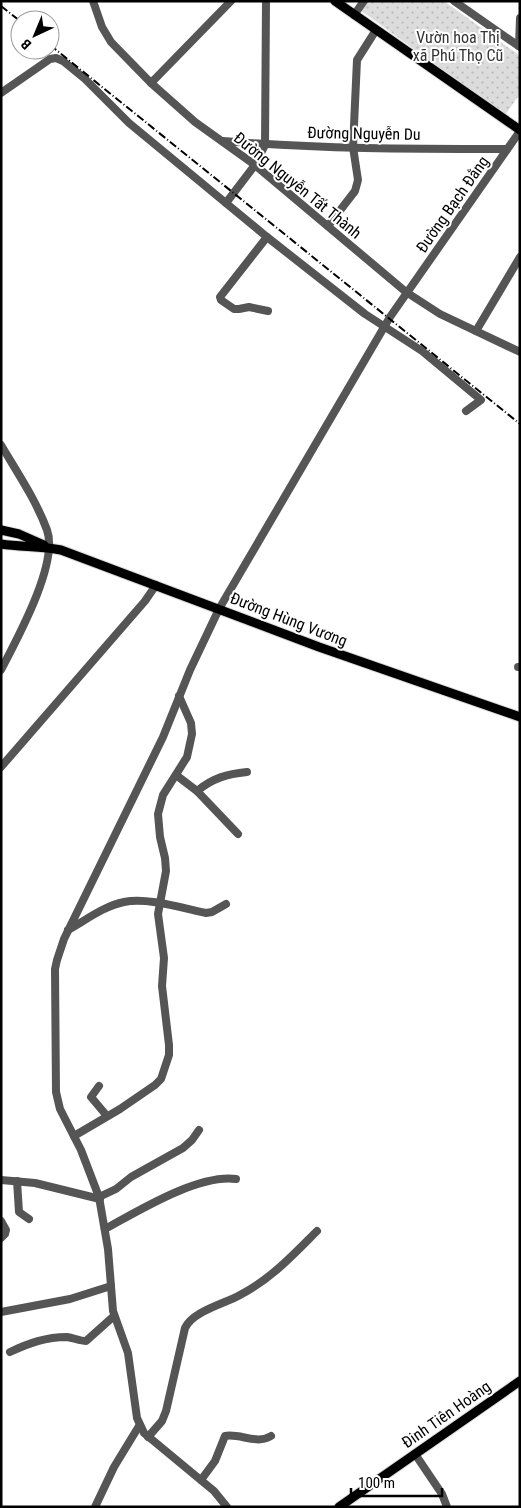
<svg xmlns="http://www.w3.org/2000/svg" width="521" height="1508" viewBox="0 0 521 1508" font-family="'Roboto Condensed',sans-serif">
<style>
.grass{fill:url(#grass-dots)}
.lines{fill:none;stroke-linecap:round;stroke-linejoin:round}
.major-casing{stroke:#dbdbdb;stroke-width:11}
.minor{stroke:#555;stroke-width:8}
.major{stroke:#000;stroke-width:9}
.rail{stroke:#000;stroke-width:2;stroke-dasharray:8 2.5 1 2.5;stroke-linecap:butt}
.labels{text-anchor:middle;stroke-width:4;stroke-linejoin:round;paint-order:stroke}
.park-label{font-size:16px;fill:#333;stroke:#fff}
.street-label{font-size:16px;fill:#000;stroke:#fff}
</style>
<defs>
<pattern id="grass-dots" width="8" height="8" patternUnits="userSpaceOnUse" patternTransform="scale(1.25)"><rect width="8" height="8" fill="#dcdcdc"/><path d="M2 2h.1M6 6h.1" fill="none" stroke="#bbb" stroke-width="1.8" stroke-linecap="round"/></pattern>
</defs>
<rect width="100%" height="100%" fill="#fff"/>
<!-- grass -->
<polygon class="grass" points="367,1 444,1 520,56 520,94 505,115 360,10"/>
<g class="lines">
<!-- major casing -->
<g class="major-casing">
<g id="major">
<polyline points="335,1 520,130"/>
<polyline points="1,530 19,534 44,545"/>
<path d="M1,544c20,3 41,2 60,6l258,97 201,70"/>
<polyline points="339,1507 520,1381"/>
</g>
</g>
<!-- minor -->
<g class="minor">
<polyline points="93,1 102,27 111,42 151,83 195,122 255,165 406,292 440,314 520,352"/>
<polyline points="454,1 520,47"/>
<polyline points="354,15 364,1"/>
<polyline points="519,46 520,18"/>
<polyline points="151,83 231,1"/>
<polyline points="1,93 50,59 56,58 63,61 85,79 129,123 267,237 365,314 422,351 481,400 466,411"/>
<path d="M223,141c94,8 190,8 284,8"/>
<polyline points="226,203 255,165 265,145 266,1"/>
<polyline points="328,226 355,191 358,180 353,147 357,60 376,30"/>
<polyline points="267,237 220,297 221,300 234,309 239,309 249,307 268,311"/>
<polyline points="476,331 520,257"/>
<path d="M1,445c16,27 35,55 46,85 12,33 -30,109 -46,140"/>
<polyline points="518,667 520,667"/>
<polyline points="1,767 145,601 156,585"/>
<polyline points="176,775 197,791 238,834"/>
<path d="M197,791c16,-13 30,-17 50,-19"/>
<path d="M68,930c18,-10 36,-24 56,-28 23,-5 58,6 82,11l6,-1 14,-8"/>
<polyline points="99,1086 91,1097 107,1116"/>
<polyline points="74,1136 120,1109 155,1085 161,1079 169,1055 169,1045 162,986 164,958 158,914 166,871 165,858 160,837 158,814 163,795 187,757 192,734 191,723 179,696"/>
<polyline points="1,1180 35,1183 100,1199"/>
<polyline points="17,1181 19,1212 29,1219"/>
<polyline points="99,1197 116,1189 131,1177 183,1148 192,1140 199,1130"/>
<polyline points="1,1221 6,1230 5,1234 1,1238"/>
<path d="M105,1229c33,-18 93,-55 131,-50"/>
<polyline points="1,1312 70,1299 111,1286"/>
<path d="M10,1352c19,-9 36,-15 57,-15 7,1 13,4 19,4l28,-25"/>
<path d="M148,1437l14,-16 4,-10 19,-83c8,-17 39,-24 55,-33 32,-17 52,-39 77,-64"/>
<polyline points="415,1454 442,1494 447,1507"/>
<path d="M201,1480l14,-19 10,-25c15,-3 32,9 46,0"/>
<polyline points="95,1507 114,1467 139,1426"/>
<polyline points="227,1507 214,1491 144,1433 137,1418 128,1353 113,1311 108,1249 99,1197 81,1150 60,1109 56,1092 55,969 57,960 64,939 163,737 190,670 219,609 390,317 520,131"/>
</g>
<!-- major -->
<use href="#major" class="major"/>
<!-- rail -->
<g class="rail">
<polyline points="1,6 20,21"/>
<polyline points="50,45 520,424"/>
</g>
</g>
<g class="labels">
<!-- park labels -->
<g class="park-label">
<text x="458" y="43">Vườn hoa Thị<tspan x="458" dy="18">xã Phú Thọ Cũ</tspan></text>
</g>
<!-- street labels -->
<g class="street-label">
<text transform="translate(364 133) rotate(1)" y="6">Đường Nguyễn Du</text>
<text transform="translate(298 185) rotate(39)" y="6">Đường Nguyễn Tất Thành</text>
<text transform="translate(452 204) rotate(-55)" y="6">Đường Bạch Đằng</text>
<text transform="translate(289 619) rotate(21)" y="6">Đường Hùng Vương</text>
<text transform="translate(446 1414) rotate(-35)" y="6">Đinh Tiên Hoàng</text>
</g>
</g>
<!-- border -->
<rect width="521" height="1508" fill="none" stroke="#000000" stroke-width="5"/>
<!-- north arrow -->
<g transform="translate(35 35) rotate(224)"><circle r="24" fill="#ffffff" stroke="#999999"/>
<path d="M0-4L9 19L0 12L-9 19Z" fill="#000000"/>
<text y="-8" font-size="14" font-weight="bold" text-anchor="middle" fill="#000000">B</text>
</g>
<!-- scale -->
<path d="M351 1488v8h91v-8" fill="none" stroke="#000000" stroke-width="2.5"/>
<text x="358" y="1488" font-size="15" fill="#000000" stroke="#ffffff" stroke-width="4" paint-order="stroke">100 m</text>
</svg>
